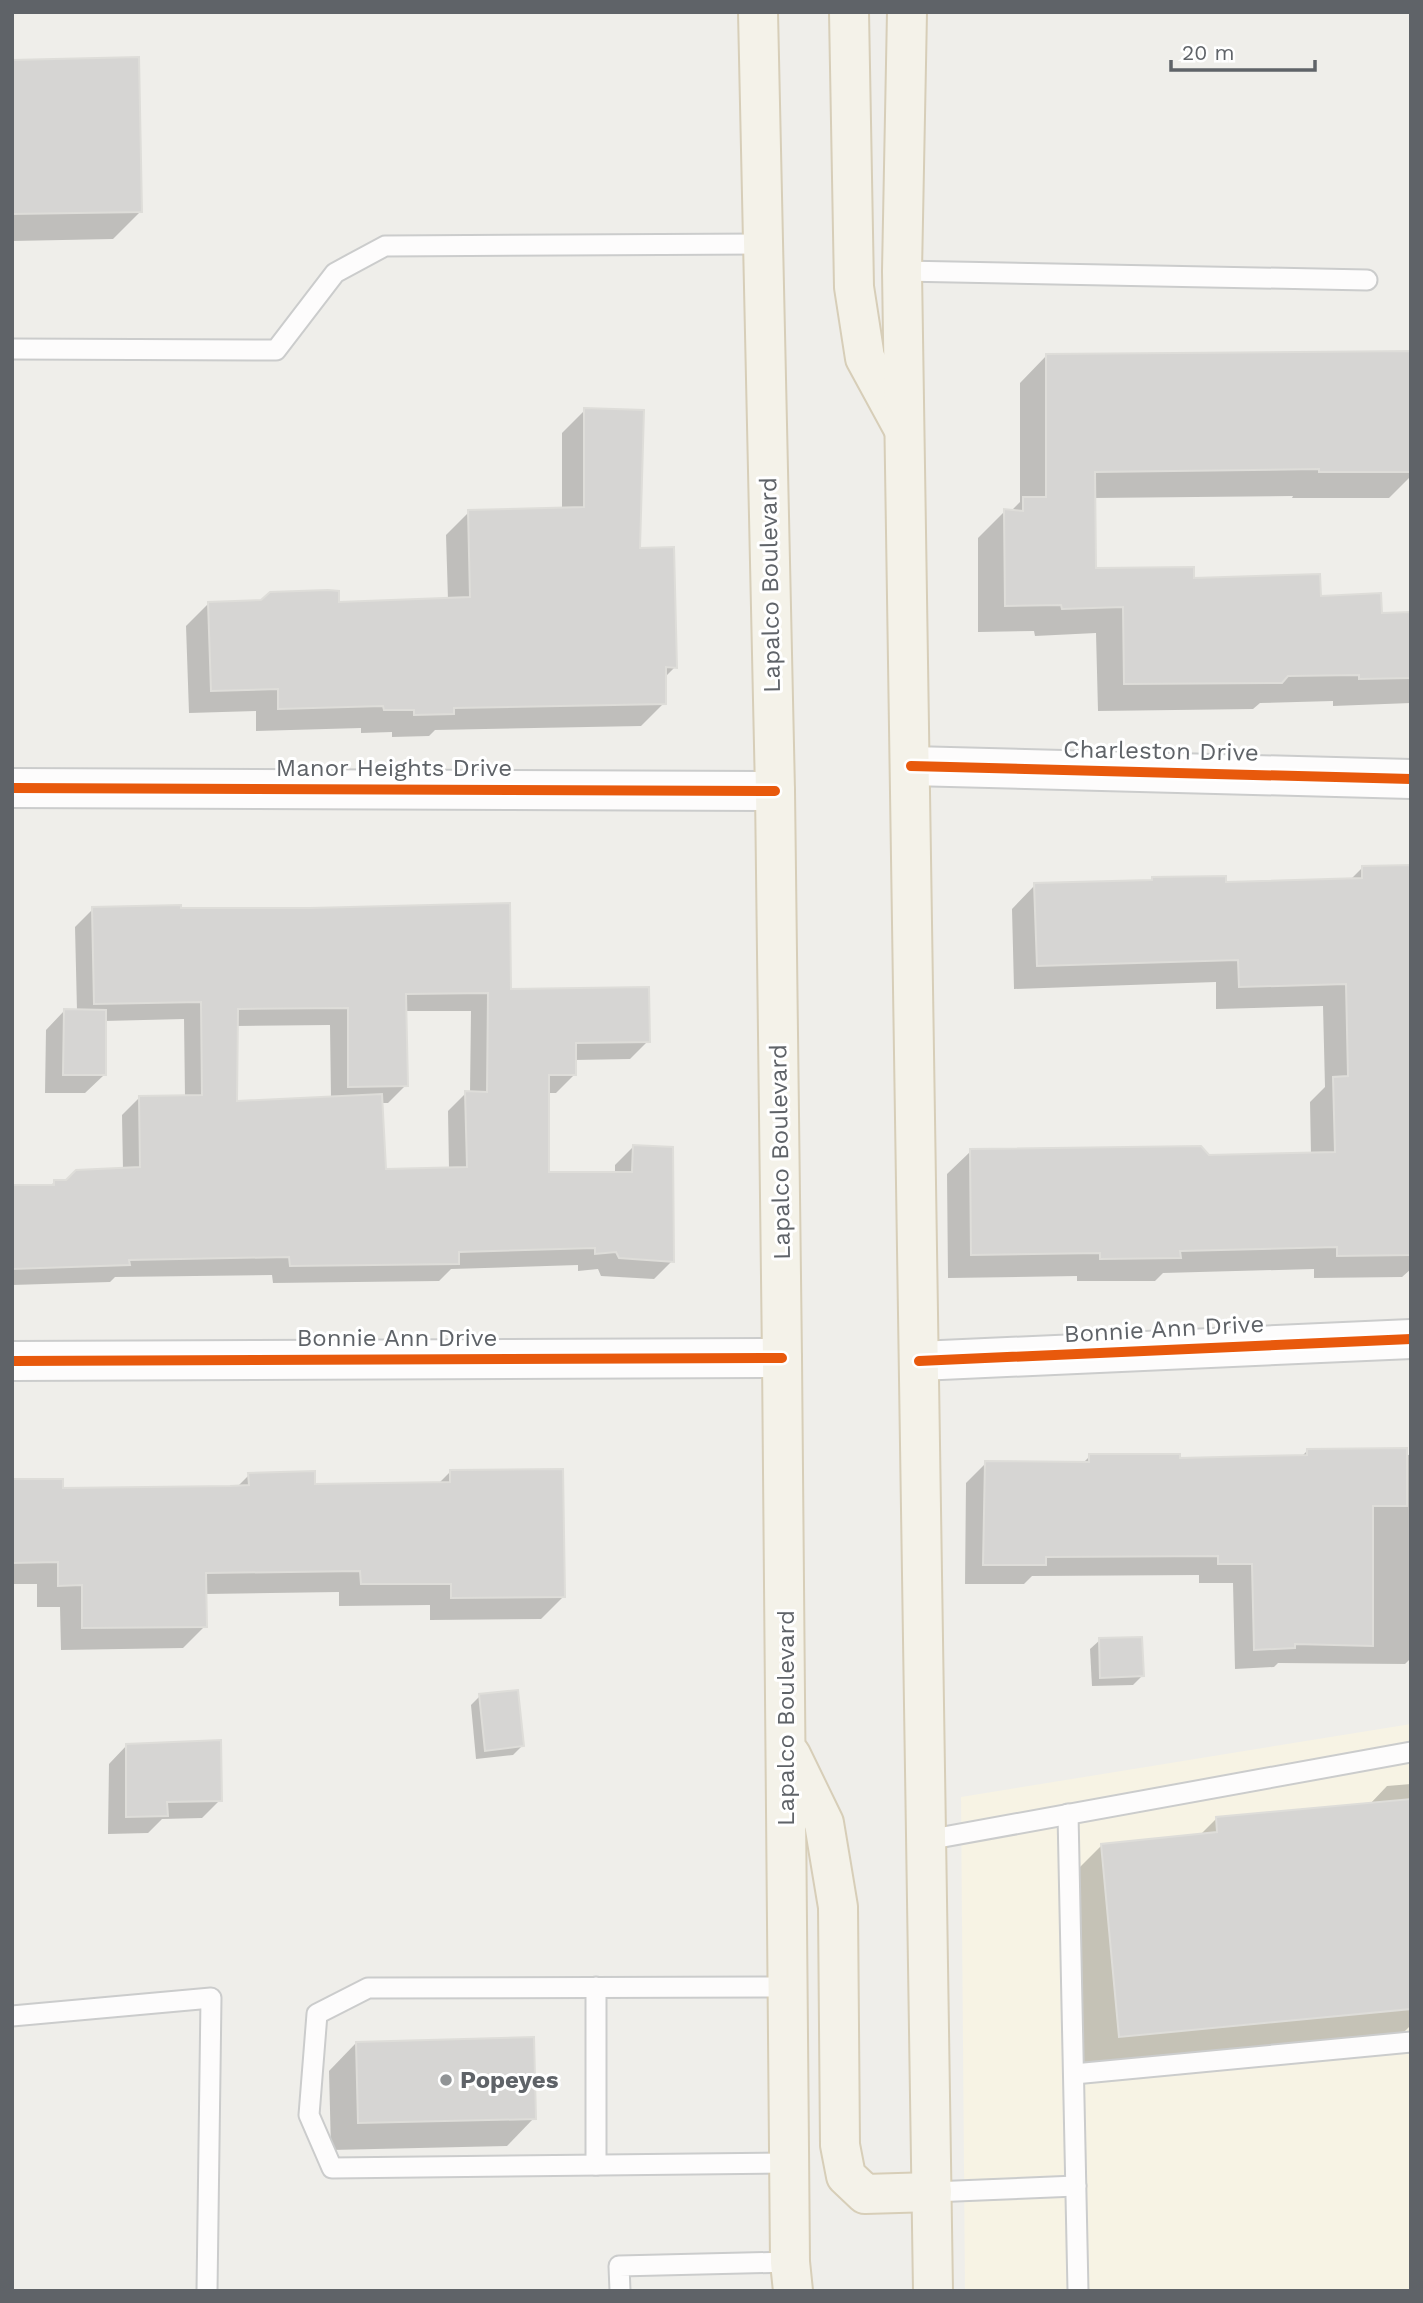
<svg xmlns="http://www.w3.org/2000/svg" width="1423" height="2303" viewBox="0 0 1423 2303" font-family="'Work Sans',sans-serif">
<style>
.commercial{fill:#f7f3e4}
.shadow{fill:#0003;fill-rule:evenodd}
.building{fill:#d6d5d3;stroke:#deddd9;stroke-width:2;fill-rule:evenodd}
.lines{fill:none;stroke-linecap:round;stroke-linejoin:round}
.service-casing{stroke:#cbcccc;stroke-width:23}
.minor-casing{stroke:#cbcccc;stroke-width:42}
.primary-casing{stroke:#d7ceb8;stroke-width:42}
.service{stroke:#fdfcfc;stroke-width:19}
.minor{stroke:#fdfcfc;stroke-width:38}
.primary{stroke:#f4f2e9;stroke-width:38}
.cycleway-casing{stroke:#fff;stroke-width:15}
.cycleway{stroke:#e8590c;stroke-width:10}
.poi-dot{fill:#919496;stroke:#fff;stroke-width:2.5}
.labels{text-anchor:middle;stroke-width:6;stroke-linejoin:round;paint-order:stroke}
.street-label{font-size:24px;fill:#5f6368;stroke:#fff}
.poi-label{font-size:24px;font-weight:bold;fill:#5f6368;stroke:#fff;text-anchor:start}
</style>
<rect width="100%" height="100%" fill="#efeeea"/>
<!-- commercial -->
<polygon class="commercial" points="1411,1724 1411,2291 965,2291 961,1797"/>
<!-- shadow -->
<g class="shadow">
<polygon points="12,62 141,211 113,239 12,241"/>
<polygon points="1411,353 1411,476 1389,498 1292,498 1293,496 1094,498 1094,570 1193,579 1319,598 1380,615 1411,614 1411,703 1333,706 1333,701 1260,703 1253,709 1098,711 1096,633 1035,636 1034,631 978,632 978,538 1005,511 1011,511 1020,502 1020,383 1047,355"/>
<polygon points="585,410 638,550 675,667 664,678 664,703 641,726 435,730 429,736 392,737 392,732 361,733 361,728 256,731 256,711 189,713 186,626 209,603 337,604 448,600 446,535 469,512 562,509 562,433"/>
<polygon points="1411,867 1411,1269 1402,1277 1314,1278 1314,1269 1163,1273 1155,1281 1077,1281 1077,1276 948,1278 947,1174 971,1151 1209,1156 1311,1154 1310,1102 1325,1087 1323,1006 1216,1009 1216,982 1014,989 1012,909 1035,885 1149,882 1153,879 1224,883 1350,880 1362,868"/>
<path d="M93,909l87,1 329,81 139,50 -18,18 -56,1v15l-18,18h-9l1,81h67v-9l18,-18 39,114 -18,18 -53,-3 -3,-7 -20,2v-6l-127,4 -12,12 -166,2 -1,-8 -157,2 -5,5 -98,3v-98h38l4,-5h13l56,-12 -1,-55 18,-18h45l-1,-78 -80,2v54l-19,18h-40l1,-63 18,-19h13l-2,-84zM405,1011h66l-1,82h-4l-18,18 1,58 -64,2 -5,-68h8l18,-18zM330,1025l1,73 -95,4v-76z"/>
<polygon points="1307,1451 1411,1455 1411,1658 1405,1664 1278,1663 1274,1667 1235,1669 1233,1583 1199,1583 1199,1575 1032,1576 1024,1584 965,1584 966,1483 986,1463 1082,1464 1090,1456 1179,1460 1301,1457"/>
<polygon points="450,1472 563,1597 541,1619 430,1620 430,1605 339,1606 339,1592 205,1594 205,1626 183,1648 61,1650 60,1607 37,1607 37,1584 12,1584 12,1481 61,1490 237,1487 249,1475 313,1486 438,1484"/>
<polygon points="1100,1640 1142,1676 1133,1685 1092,1686 1090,1649"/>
<polygon points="480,1696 522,1746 513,1755 476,1759 471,1705"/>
<polygon points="127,1745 220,1800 202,1818 162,1819 148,1833 108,1834 109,1764"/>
<polygon points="1411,1784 1411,2025 1394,2042 1085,2072 1067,1880 1102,1845 1199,1836 1216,1819 1369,1805 1387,1786"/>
<polygon points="356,2043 534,2118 507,2146 331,2150 329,2071"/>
</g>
<!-- building -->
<g class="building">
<polygon points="139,57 142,212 12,214 12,60"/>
<polygon points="1411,351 1411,472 1319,472 1319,469 1095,472 1096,568 1194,567 1194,578 1320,574 1321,596 1381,593 1382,613 1411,612 1411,678 1359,679 1359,675 1288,676 1282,683 1124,684 1123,607 1062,609 1061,605 1005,606 1004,509 1023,511 1023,497 1046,497 1046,354"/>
<polygon points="584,408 644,410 640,548 674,547 677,668 666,667 666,704 454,708 454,714 414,715 414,710 384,710 383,706 278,709 278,689 211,691 208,602 261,600 270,592 328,590 339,591 339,602 470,597 468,510 584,507"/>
<polygon points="1411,865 1411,1255 1337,1256 1337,1247 1180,1251 1181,1258 1100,1259 1100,1253 971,1255 970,1149 1201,1146 1209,1155 1335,1152 1333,1077 1348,1076 1346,984 1239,987 1238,960 1037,966 1034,883 1152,880 1152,877 1226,876 1226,882 1362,878 1362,866"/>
<path d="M510,903l1,86 138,-2 1,55 -74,1v32h-27v97h83l1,-27 40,2 1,115 -55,-4 -3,-6 -21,2v-6l-136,4v12l-169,2 -1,-9 -160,3 1,5 -118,4v-84h42v-5h12l10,-10 64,-3 -1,-71 63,-1 -1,-93 -107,2 -2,-97 89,-2v3h129zM488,993l-1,99 -22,-1 2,76 -81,2 -4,-75 -145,7 1,-92 110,-1v79l60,-1 -2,-92z"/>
<polygon points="64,1009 106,1010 106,1075 63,1075"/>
<polygon points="1407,1448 1407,1506 1373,1506 1373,1646 1295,1644 1295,1648 1254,1650 1252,1564 1218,1564 1218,1556 1046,1557 1046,1565 983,1565 985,1461 1089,1462 1089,1454 1180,1454 1180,1458 1307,1455 1307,1449"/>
<polygon points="563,1469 565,1597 451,1598 451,1584 361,1584 360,1571 206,1573 207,1627 82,1628 82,1585 58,1586 58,1562 12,1563 12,1479 63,1479 63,1488 230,1486 249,1485 248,1473 315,1471 315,1484 450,1482 450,1470"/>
<polygon points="1142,1637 1144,1676 1100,1678 1099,1638"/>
<polygon points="518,1690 524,1746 485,1751 479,1694"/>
<polygon points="221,1740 222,1801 167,1802 168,1816 126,1817 126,1744"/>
<polygon points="1411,1799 1411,2009 1119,2037 1101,1844 1217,1832 1216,1817"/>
<polygon points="534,2037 536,2119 358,2123 356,2042"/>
</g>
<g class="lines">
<!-- service casing -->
<g class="service-casing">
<g id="service">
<polyline points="902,271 1367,280"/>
<polyline points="12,349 276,350 335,273 385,246 763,244"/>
<polyline points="1068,1814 1078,2291"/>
<polyline points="927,1840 1411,1752"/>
<polyline points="596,1987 596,2165"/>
<polyline points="787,1987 368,1988 317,2014 309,2115 332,2168 789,2163"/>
<polyline points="12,2016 211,1998 207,2291"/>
<polyline points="1074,2074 1411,2042"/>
<polyline points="932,2192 1076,2186"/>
<polyline points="620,2291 619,2266 790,2262"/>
</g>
</g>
<!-- minor casing -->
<g class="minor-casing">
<g id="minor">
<polyline points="911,766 1411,779"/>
<polyline points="12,788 775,791"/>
<polyline points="12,1361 782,1358"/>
<polyline points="919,1361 1411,1339"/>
</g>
</g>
<!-- primary casing -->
<g class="primary-casing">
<g id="primary">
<polyline points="758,12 775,791 782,1358 790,2262 793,2291"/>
<polyline points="849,12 854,287 865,358 902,426"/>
<polyline points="907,12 902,271 933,2291"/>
<polyline points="791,1755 824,1823 838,1907 840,2145 846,2176 865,2194 932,2192"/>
</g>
</g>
<!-- service -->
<use href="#service" class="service"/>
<!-- minor -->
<use href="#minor" class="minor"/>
<!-- primary -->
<use href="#primary" class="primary"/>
<!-- cycleway casing -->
<g class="cycleway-casing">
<g id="cycleway">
<polyline points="911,766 1411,779"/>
<polyline points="12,788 775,791"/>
<polyline points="12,1361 782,1358"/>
<polyline points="919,1361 1411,1339"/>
</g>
</g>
<!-- cycleway -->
<use href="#cycleway" class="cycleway"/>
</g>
<!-- markers -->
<circle class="poi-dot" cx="446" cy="2080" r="7"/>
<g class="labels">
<!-- street labels -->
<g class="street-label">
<text transform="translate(770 585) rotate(-91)" y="8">Lapalco Boulevard</text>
<text transform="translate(1161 751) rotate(1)" y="8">Charleston Drive</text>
<text x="394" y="776">Manor Heights Drive</text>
<text transform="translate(780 1152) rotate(-91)" y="8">Lapalco Boulevard</text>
<text transform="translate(1164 1329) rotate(-3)" y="8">Bonnie Ann Drive</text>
<text x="397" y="1346">Bonnie Ann Drive</text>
<text transform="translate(786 1718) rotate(-90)" y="8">Lapalco Boulevard</text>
</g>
<!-- poi labels -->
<g class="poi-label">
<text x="460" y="2088">Popeyes</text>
</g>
</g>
<!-- border -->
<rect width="1423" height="2303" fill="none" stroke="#5f6368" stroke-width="28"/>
<!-- scale -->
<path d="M1171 60v10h144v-10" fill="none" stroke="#5f6368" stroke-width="3.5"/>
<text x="1182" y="60" font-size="21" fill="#5f6368" stroke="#ffffff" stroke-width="5" paint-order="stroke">20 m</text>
</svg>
